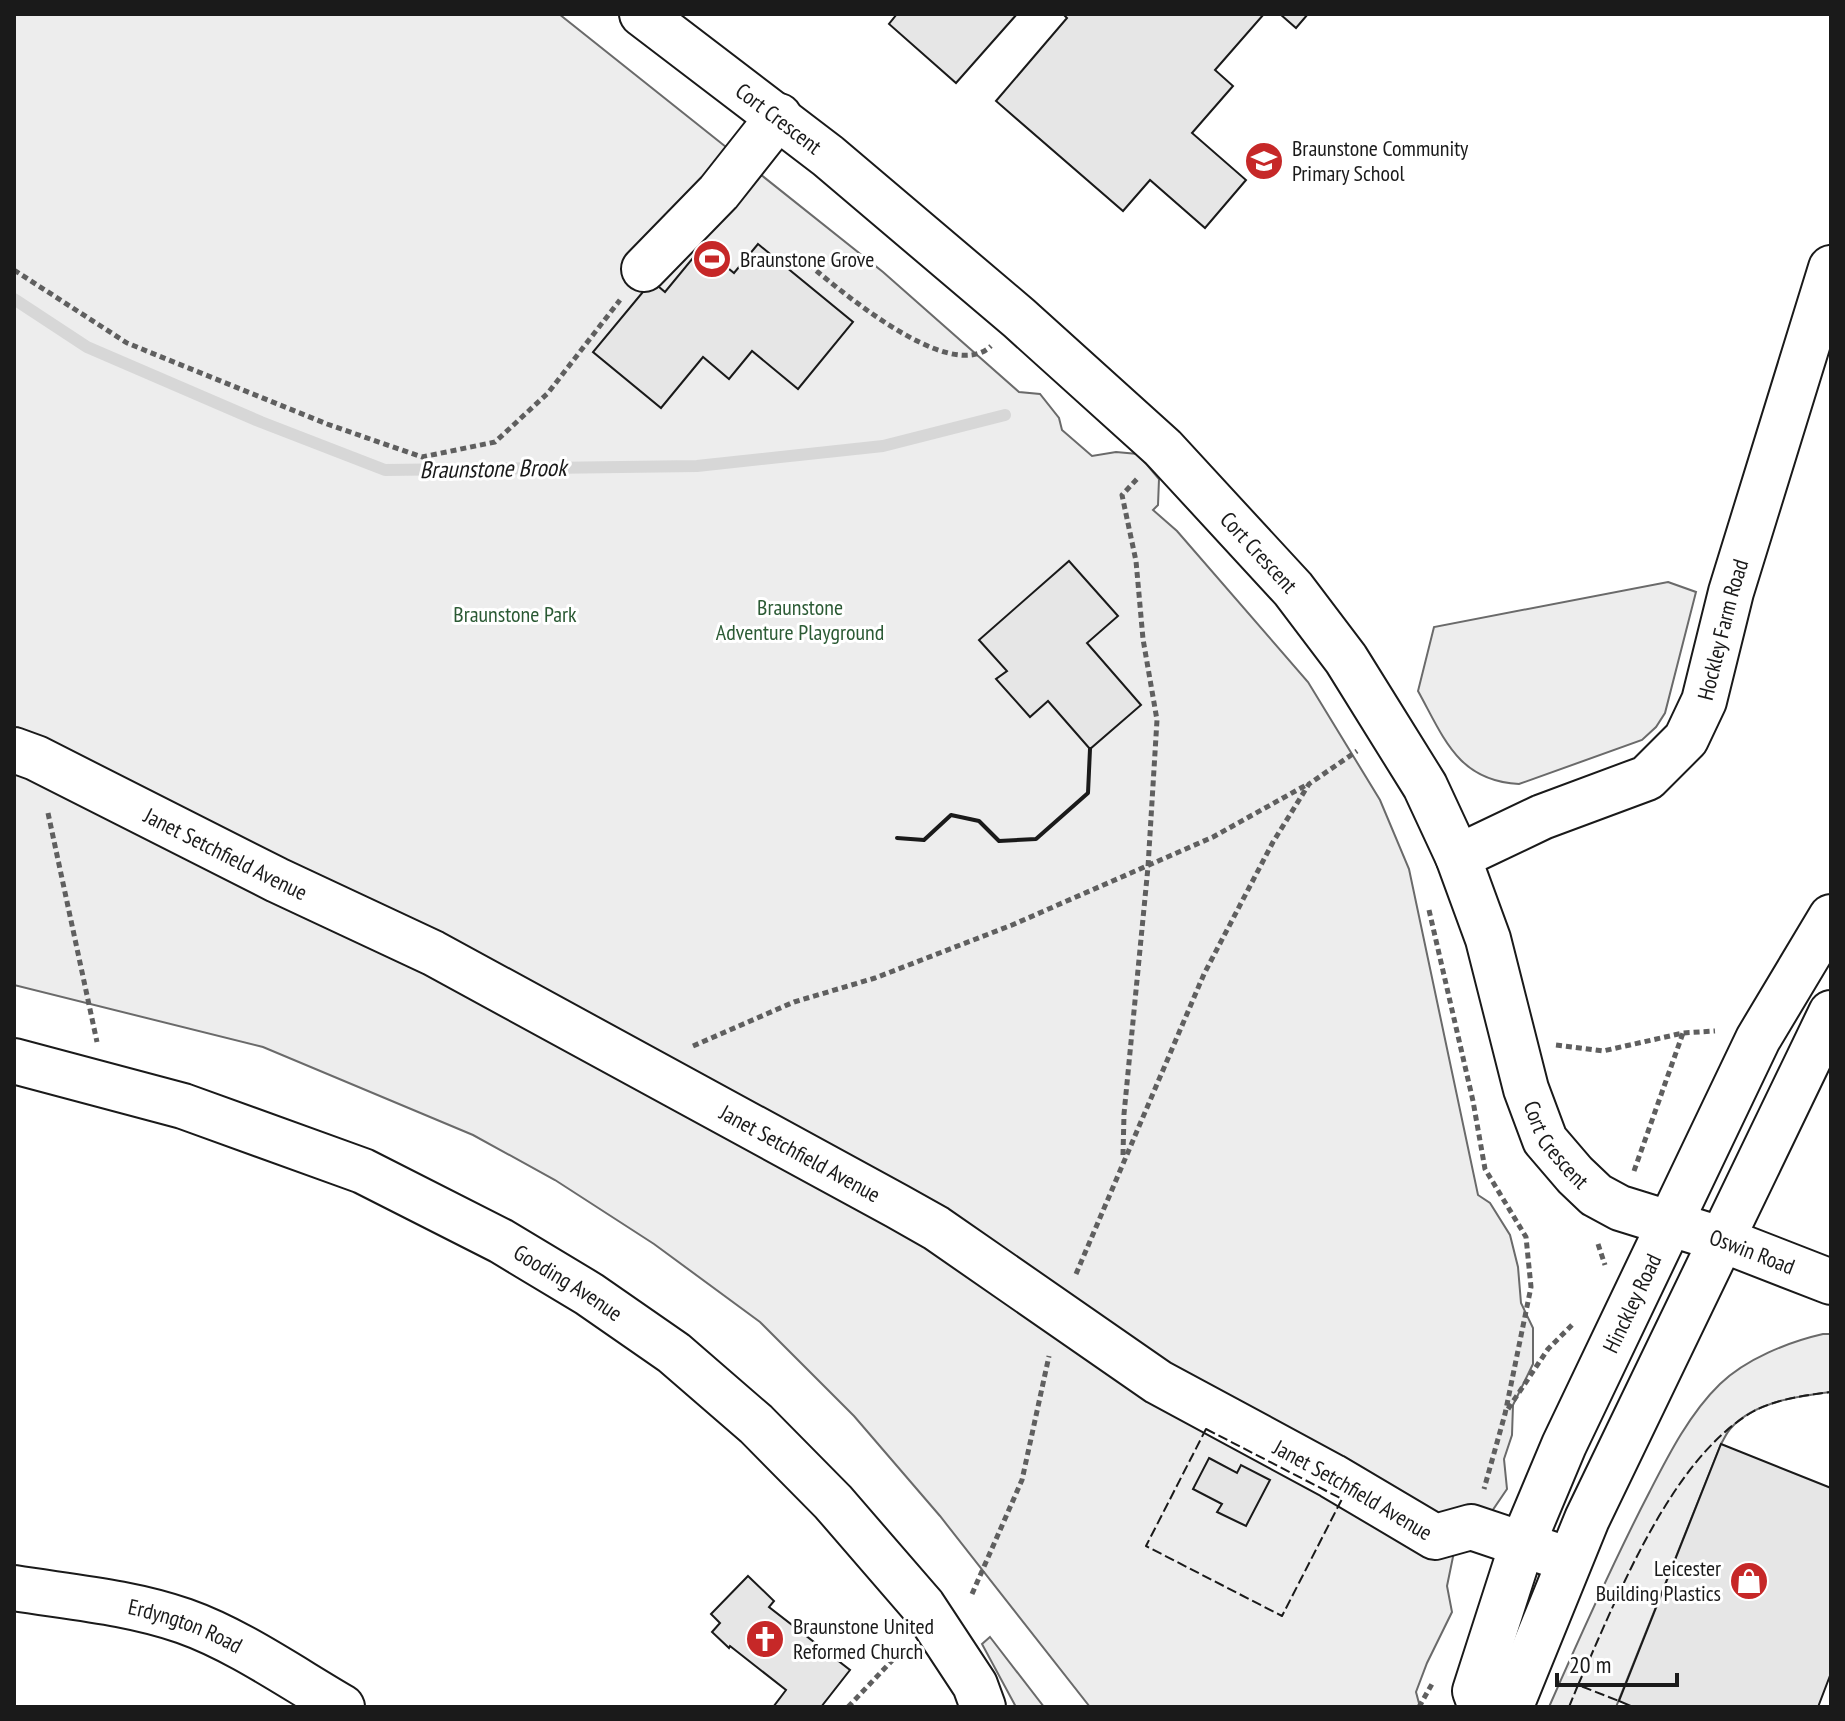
<svg xmlns="http://www.w3.org/2000/svg" width="1845" height="1721" viewBox="0 0 1845 1721" font-family="'PT Sans Narrow',sans-serif">
<style>
.green{fill:#ededed;stroke:#6a6a6a;stroke-width:2}
.lines{fill:none;stroke-linecap:round;stroke-linejoin:round}
.stream{stroke:#d7d7d7;stroke-width:12}
.building{fill:#e6e6e6;stroke:#1a1a1a;stroke-width:2}
.minor-casing{stroke:#1a1a1a;stroke-width:48}
.major-casing{stroke:#1a1a1a;stroke-width:48}
.path{stroke:#5f5f5f;stroke-width:5;stroke-dasharray:6 4;stroke-linecap:butt}
.minor{stroke:#fff;stroke-width:44}
.major{stroke:#fff;stroke-width:44}
.fence{stroke:#1a1a1a;stroke-width:2;stroke-dasharray:10 4;stroke-linecap:butt}
.wall{stroke:#1a1a1a;stroke-width:4}
.labels{text-anchor:middle;stroke-width:6;stroke-linejoin:round;paint-order:stroke}
.street-label{font-size:22px;fill:#1a1a1a;stroke:#fff}
.poi-label{font-size:22px;fill:#1a1a1a;stroke:#fff;text-anchor:start}
.park-label{font-size:22px;fill:#2b5a34;stroke:#fff}
.water-label{font-size:24px;font-style:italic;fill:#1a1a1a;stroke:#fff}
</style>
<rect width="100%" height="100%" fill="#fff"/>
<!-- green -->
<g class="green">
<polygon points="14,14 559,14 883,272 1019,392 1040,394 1059,418 1062,430 1092,456 1116,452 1138,454 1159,479 1158,505 1153,510 1177,531 1308,682 1380,800 1409,869 1478,1195 1490,1203 1510,1235 1518,1267 1521,1303 1533,1328 1533,1364 1513,1405 1512,1435 1504,1459 1507,1489 1490,1514 1455,1547 1447,1586 1452,1612 1427,1663 1416,1692 1420,1707 1090,1707 940,1516 854,1416 760,1322 654,1244 555,1180 473,1135 263,1047 14,985"/>
<path d="M1668,582l28,10 -31,121 -9,14 -14,13 -123,44c-61,-3 -75,-46 -101,-93l16,-64z"/>
<path d="M1823,1334h8v58c-32,4 -77,10 -100,36 -4,4 -7,11 -10,16l-105,263h-67c32,-73 64,-145 101,-216 19,-37 40,-78 70,-107 26,-25 68,-42 103,-50z"/>
<polygon points="990,1637 1044,1707 1016,1707 982,1644"/>
</g>
<g class="lines">
<!-- stream -->
<polyline class="stream" points="14,299 87,347 261,422 385,470 697,466 883,446 1005,415"/>
</g>
<!-- building -->
<g class="building">
<polygon points="897,14 1017,14 956,83 889,24"/>
<polygon points="1063,14 1264,14 1215,70 1233,86 1192,133 1246,180 1205,228 1150,180 1123,211 996,101 1067,18"/>
<polygon points="1280,14 1308,14 1296,28"/>
<polygon points="758,244 853,322 798,389 752,351 729,379 703,357 661,408 593,352 652,281 665,292 702,247 734,273"/>
<polygon points="1069,561 1118,616 1087,643 1141,705 1090,749 1048,701 1030,717 996,679 1007,671 979,640"/>
<polygon points="1721,1444 1831,1488 1831,1673 1818,1707 1633,1707 1619,1701"/>
<polygon points="1209,1458 1237,1473 1241,1465 1270,1480 1246,1526 1217,1512 1222,1504 1193,1489"/>
<polygon points="748,1576 774,1601 769,1607 850,1670 821,1707 776,1707 774,1706 786,1690 730,1646 729,1648 712,1632 720,1623 711,1614"/>
</g>
<g class="lines">
<!-- minor casing -->
<g class="minor-casing">
<g id="minor">
<path id="s1" d="M642,14l186,142 191,162 144,130 130,141 53,70 79,127 33,71 30,82 38,150 19,51 30,35 21,20 24,13 103,32 108,42"/>
<polyline points="644,269 719,192 779,116"/>
<path id="s2" d="M14,750l22,8 241,122 156,73 464,253 39,22 222,154 174,94 103,61 36,-10 98,33"/>
<path id="s3" d="M1458,857l84,-40 105,-39 39,-39 18,-38 27,-109 100,-324"/>
<path id="s4" d="M14,1061l169,45 180,65 138,70 88,53 85,59 82,71 77,78 90,104 52,79 8,22"/>
<path id="s5" d="M14,1588c56,9 116,14 170,33 54,19 108,57 158,86"/>
</g>
</g>
<!-- major casing -->
<g class="major-casing">
<g id="major">
<path id="s6" d="M1481,1707l-6,-16 47,-146 42,-100 194,-406 73,-122"/>
<polyline points="1507,1707 1515,1696 1587,1519 1831,1013"/>
</g>
</g>
<!-- path -->
<g class="path">
<path d="M801,258c34,28 148,128 190,88"/>
<polyline points="14,270 127,343 327,424 422,457 495,442 548,393 620,300"/>
<polyline points="48,813 97,1042"/>
<polyline points="1429,910 1473,1101 1485,1169 1526,1237 1531,1287 1505,1414 1484,1489"/>
<polyline points="1556,1045 1603,1051 1683,1033 1715,1031"/>
<polyline points="693,1046 794,1002 875,978 1012,925 1213,837 1308,784"/>
<polyline points="1123,1155 1124,1114 1148,867 1157,720 1143,639 1136,561 1122,495 1137,479"/>
<polyline points="1634,1171 1683,1033"/>
<polyline points="1598,1244 1605,1265"/>
<polyline points="1076,1274 1204,974 1273,842 1309,784 1357,751"/>
<polyline points="1508,1409 1548,1349 1572,1325"/>
<polyline points="972,1594 1022,1480 1049,1356"/>
<polyline points="848,1707 902,1650"/>
<polyline points="1419,1707 1432,1684"/>
</g>
<!-- minor -->
<use href="#minor" class="minor"/>
<!-- major -->
<use href="#major" class="major"/>
<!-- fence -->
<g class="fence">
<polygon points="1206,1429 1342,1499 1282,1616 1146,1546"/>
<path d="M1578,1685c38,-84 92,-227 176,-274 23,-12 52,-16 77,-19"/>
<polyline points="1569,1707 1578,1685 1619,1701"/>
</g>
<!-- wall -->
<polyline class="wall" points="897,838 924,840 951,815 979,821 999,841 1036,839 1088,793 1090,749"/>
</g>
<!-- icons -->
<defs>
<g id="school-disc" transform="scale(2)"><circle r="9.5" fill="#c62828" stroke="#fff"/><path d="M0-5L7-2L0 1L-7-2ZM-4 1L0 2.5L4 1V4Q0 6-4 4Z" fill="#fff"/></g>
<g id="stadium-disc" transform="scale(2)"><circle r="9.5" fill="#c62828" stroke="#fff"/><path d="M0-5a6.5 5 0 1 0 0 10a6.5 5 0 1 0 0-10ZM-3.5-1.8h7v3.6h-7Z" fill="#fff"/></g>
<g id="shop-disc" transform="scale(2)"><circle r="9.5" fill="#c62828" stroke="#fff"/><path d="M-5-2.5h2.3a2.7 3.5 0 0 1 5.4 0H5L5.5 6h-11ZM-1.5-2.5h3a1.5 2.3 0 0 0-3 0Z" fill="#fff"/></g>
<g id="church-disc" transform="scale(2)"><circle r="9.5" fill="#c62828" stroke="#fff"/><path d="M-1.2-6h2.4v3.5h3.3v2.4h-3.3V6h-2.4V-.1h-3.3v-2.4h3.3Z" fill="#fff"/></g>
</defs>
<g fill-rule="evenodd">
<use href="#school-disc" x="1264" y="161"/>
<use href="#stadium-disc" x="712" y="259"/>
<use href="#shop-disc" x="1749" y="1581"/>
<use href="#church-disc" x="765" y="1639"/>
</g>
<g class="labels">
<!-- street labels -->
<g class="street-label">
<text dy="8" stroke="none"><textPath href="#s1" startOffset="172">Cort Crescent</textPath></text>
<text dy="8" stroke="none"><textPath href="#s1" startOffset="820">Cort Crescent</textPath></text>
<text dy="8" stroke="none"><textPath href="#s3" startOffset="376">Hockley Farm Road</textPath></text>
<text dy="8" stroke="none"><textPath href="#s2" startOffset="236">Janet Setchfield Avenue</textPath></text>
<text dy="8" stroke="none"><textPath href="#s1" startOffset="1492">Cort Crescent</textPath></text>
<text dy="8" stroke="none"><textPath href="#s2" startOffset="884">Janet Setchfield Avenue</textPath></text>
<text dy="8" stroke="none"><textPath href="#s1" startOffset="1724">Oswin Road</textPath></text>
<text dy="8" stroke="none"><textPath href="#s4" startOffset="600">Gooding Avenue</textPath></text>
<text dy="8" stroke="none"><textPath href="#s6" startOffset="436">Hinckley Road</textPath></text>
<text dy="8" stroke="none"><textPath href="#s2" startOffset="1532">Janet Setchfield Avenue</textPath></text>
<text dy="8" stroke="none"><textPath href="#s5" startOffset="176">Erdyngton Road</textPath></text>
</g>
<!-- poi labels -->
<g class="poi-label">
<text x="1292" y="156">Braunstone Community<tspan x="1292" dy="25">Primary School</tspan></text>
<text x="740" y="267">Braunstone Grove</text>
<text x="1721" y="1576" text-anchor="end">Leicester<tspan x="1721" dy="25">Building Plastics</tspan></text>
<text x="793" y="1634">Braunstone United<tspan x="793" dy="25">Reformed Church</tspan></text>
</g>
<!-- park labels -->
<g class="park-label">
<text x="800" y="615">Braunstone<tspan x="800" dy="25">Adventure Playground</tspan></text>
<text x="515" y="622">Braunstone Park</text>
</g>
<!-- water labels -->
<g class="water-label">
<text transform="translate(493 469) rotate(-1)" y="8">Braunstone Brook</text>
</g>
</g>
<!-- border -->
<rect width="1845" height="1721" fill="none" stroke="#1a1a1a" stroke-width="32"/>
<!-- scale -->
<path d="M1557 1673v12h120v-12" fill="none" stroke="#1a1a1a" stroke-width="4"/>
<text x="1569" y="1673" font-size="24" fill="#1a1a1a" stroke="#ffffff" stroke-width="6" paint-order="stroke">20 m</text>
</svg>
